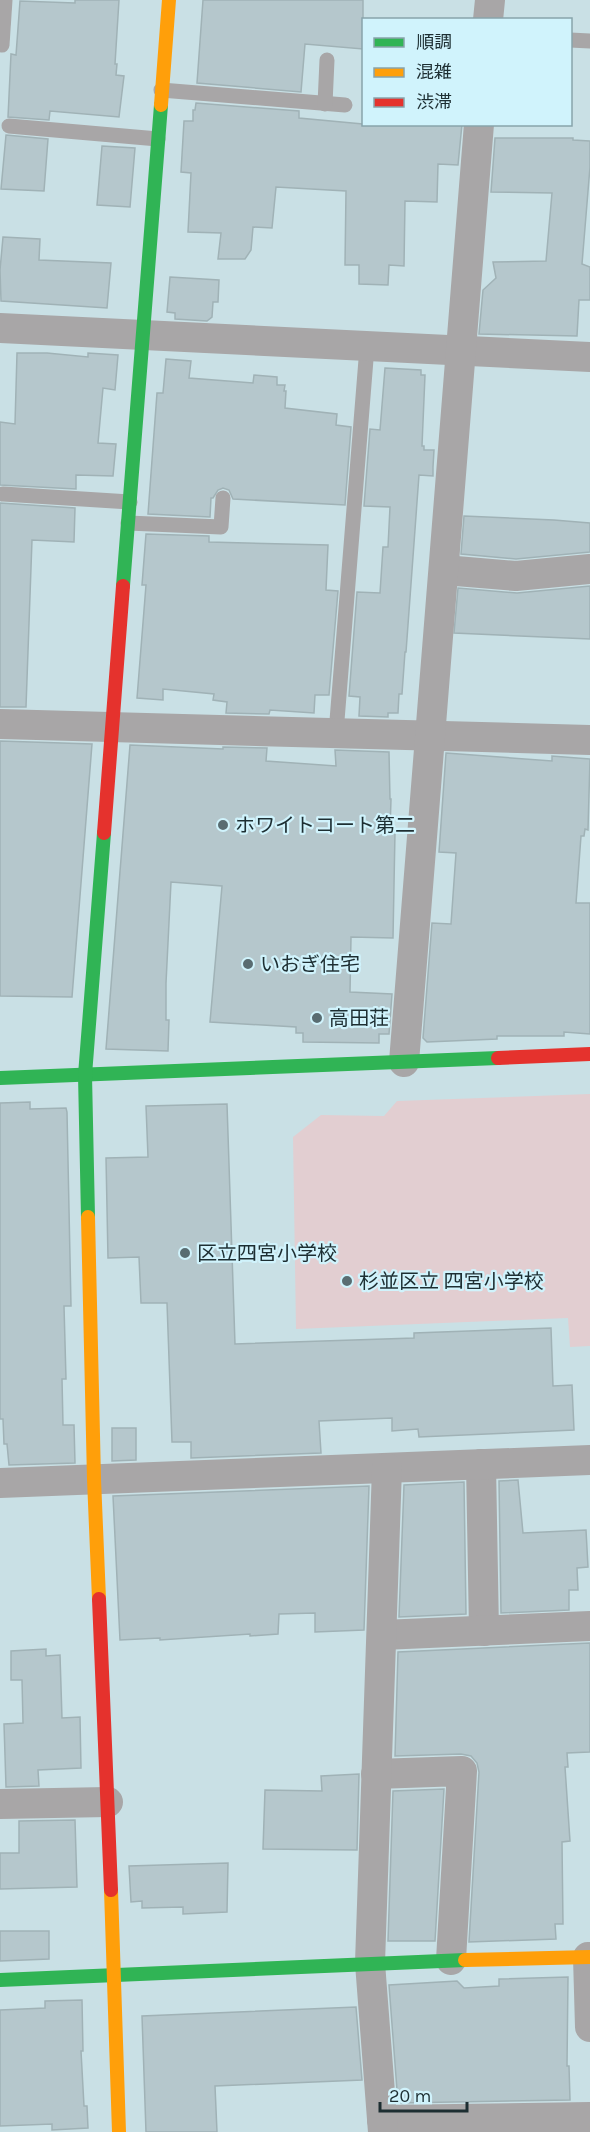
<svg xmlns="http://www.w3.org/2000/svg" width="590" height="2132" viewBox="0 0 590 2132" font-family="Karla,'Noto Sans JP',sans-serif">
<style>
.green{fill:#e2ced1}
.building{fill:#b5c7cc;stroke:#a0b2b6;stroke-width:1.5}
.lines{fill:none;stroke-linecap:round;stroke-linejoin:round}
.lane{stroke:#a8a6a7;stroke-width:15}
.street{stroke:#a8a6a7;stroke-width:30}
.fast{stroke:#30b455;stroke-width:14}
.slow{stroke:#ff9f0a;stroke-width:14}
.jam{stroke:#e5322d;stroke-width:14}
.poi-dot{fill:#596c71;stroke:#d0f3fc;stroke-width:2}
.labels{text-anchor:middle;stroke-width:4.5;stroke-linejoin:round;paint-order:stroke}
.poi-label{font-size:20px;fill:#1d2e32;stroke:#d0f3fc;text-anchor:start}
</style>
<rect width="100%" height="100%" fill="#c9e0e5"/>
<!-- green -->
<polygon class="green" points="590,1094 590,1346 570,1347 568,1318 296,1329 293,1137 321,1115 384,1116 397,1101"/>
<!-- building -->
<g class="building">
<polygon points="75,0 119,0 115,64 117,64 116,75 124,76 119,117 50,111 49,120 8,117 11,54 16,55 20,1 75,3"/>
<polygon points="203,0 363,0 363,49 305,44 301,92 197,83"/>
<polygon points="196,103 299,111 299,118 363,124 462,124 458,165 438,164 437,202 405,201 404,266 389,265 388,285 359,284 359,265 345,265 346,191 276,187 272,228 253,227 251,250 245,259 218,259 221,233 188,232 191,173 181,172 184,121 193,121 193,110 195,110"/>
<polygon points="6,135 48,139 44,191 1,189"/>
<polygon points="495,138 573,138 573,140 590,141 590,167 582,264 590,267 590,300 579,300 577,336 479,334 483,290 496,278 493,262 546,261 552,193 491,192"/>
<polygon points="102,146 135,148 130,207 97,205"/>
<polygon points="3,237 40,239 39,260 111,263 107,308 1,301 0,270"/>
<polygon points="170,277 219,280 218,302 213,302 212,317 207,321 175,319 175,313 167,312"/>
<polygon points="17,353 47,353 88,357 88,353 118,355 115,390 103,388 98,443 116,444 113,476 76,475 76,489 0,485 0,422 15,424"/>
<polygon points="166,359 191,361 189,378 253,383 254,375 277,377 277,385 285,385 284,391 286,391 285,408 337,414 336,425 351,427 345,505 233,499 229,490 223,488 218,490 213,498 211,498 210,517 148,514 157,393 163,393"/>
<polygon points="385,368 421,370 421,375 425,375 422,446 424,446 424,450 434,450 433,467 433,476 419,475 406,652 405,652 402,694 399,694 398,713 388,713 388,717 359,716 360,697 349,696 357,592 380,593 383,547 388,547 390,507 364,506 370,429 380,430"/>
<polygon points="0,503 75,508 74,542 32,540 26,707 0,707"/>
<polygon points="464,516 554,520 590,523 590,552 516,559 461,554"/>
<polygon points="146,534 209,536 209,542 328,545 326,590 338,591 329,695 315,695 314,713 270,710 269,714 226,713 227,702 213,700 214,694 163,689 163,700 137,698 146,585 142,585"/>
<polygon points="590,586 590,639 454,633 458,588 517,593"/>
<polygon points="0,741 92,744 72,997 0,996"/>
<polygon points="130,745 223,749 223,747 267,748 266,761 336,766 335,750 389,752 390,799 391,799 390,831 395,832 393,938 351,937 350,992 392,994 389,1034 379,1034 379,1043 303,1042 303,1033 296,1033 296,1027 210,1022 222,886 171,882 166,983 166,1020 169,1020 168,1051 106,1049"/>
<polygon points="446,753 552,761 552,756 590,759 588,830 585,829 584,836 581,836 576,903 590,903 590,1034 564,1032 564,1036 497,1036 497,1039 427,1042 423,1038 432,923 451,924 456,853 439,852"/>
<polygon points="30,1102 30,1109 66,1108 67,1112 71,1306 64,1306 66,1379 62,1379 63,1425 74,1425 75,1463 9,1465 7,1444 4,1444 3,1419 0,1419 0,1103"/>
<polygon points="227,1104 235,1344 414,1338 414,1333 551,1328 553,1386 572,1385 574,1430 419,1437 418,1429 392,1431 392,1418 319,1421 321,1453 191,1458 191,1442 172,1442 167,1303 141,1303 139,1257 108,1258 106,1158 148,1157 146,1106"/>
<polygon points="112,1428 136,1428 136,1460 112,1461"/>
<polygon points="518,1480 523,1533 586,1530 588,1567 577,1568 578,1590 569,1590 569,1610 501,1613 499,1481"/>
<polygon points="464,1482 466,1614 399,1617 404,1485"/>
<polygon points="369,1486 364,1630 315,1632 315,1613 279,1614 278,1634 250,1636 250,1634 160,1640 160,1638 120,1640 113,1496"/>
<polygon points="590,1643 590,1752 567,1753 568,1767 565,1767 570,1841 562,1842 563,1924 555,1924 556,1939 469,1942 479,1772 477,1763 471,1756 461,1754 395,1756 398,1652"/>
<polygon points="46,1649 46,1656 60,1655 62,1718 80,1717 81,1768 38,1770 39,1786 6,1787 4,1724 23,1723 22,1680 11,1680 11,1651"/>
<polygon points="359,1774 357,1850 263,1849 265,1790 322,1791 321,1776"/>
<polygon points="444,1789 435,1941 388,1941 393,1791"/>
<polygon points="75,1820 77,1887 0,1889 0,1853 19,1853 19,1821"/>
<polygon points="228,1863 227,1912 183,1914 183,1907 142,1908 142,1901 131,1902 129,1866"/>
<polygon points="0,1931 49,1931 49,1959 0,1961"/>
<polygon points="568,1977 567,2066 569,2066 570,2100 398,2103 389,1985 457,1981 464,1988 499,1986 499,1979"/>
<polygon points="82,2000 83,2051 81,2051 84,2106 87,2106 88,2128 52,2130 52,2124 0,2126 0,2010 45,2008 45,2001"/>
<polygon points="356,2007 362,2080 215,2086 217,2132 146,2132 142,2016"/>
</g>
<g class="lines">
<!-- lane -->
<g class="lane">
<polyline points="570,40 590,41"/>
<polyline points="2,45 5,0"/>
<polyline points="161,90 345,105"/>
<polyline points="325,104 327,60"/>
<polyline points="9,126 158,139"/>
<polyline points="3,494 130,502"/>
<polyline points="128,523 221,527 223,498"/>
<polyline points="336,733 367,347"/>
</g>
<!-- street -->
<g class="street">
<polyline points="488,20 490,0"/>
<polyline points="0,328 590,357"/>
<polyline points="444,570 516,576 590,569"/>
<polyline points="0,724 590,740"/>
<path d="M404,1062c23,-312 49,-625 75,-938"/>
<polyline points="481,1464 484,1631"/>
<polyline points="0,1483 590,1460"/>
<polyline points="382,1635 590,1626"/>
<polyline points="376,1774 462,1771 451,1960"/>
<polyline points="0,1804 108,1802"/>
<polyline points="588,1957 590,2027"/>
<polyline points="382,2120 590,2117"/>
<polyline points="383,2132 370,1963 387,1468"/>
</g>
<!-- fast -->
<g class="fast">
<polyline points="123,586 161,105"/>
<polyline points="0,1078 498,1058"/>
<polyline points="88,1217 85,1075 104,833"/>
<polyline points="0,1980 465,1960"/>
</g>
<!-- slow -->
<g class="slow">
<polyline points="161,105 169,0"/>
<polyline points="88,1217 94,1479 99,1599"/>
<polyline points="111,1890 119,2132"/>
<polyline points="465,1960 590,1957"/>
</g>
<!-- jam -->
<g class="jam">
<polyline points="104,833 123,586"/>
<polyline points="498,1058 590,1054"/>
<polyline points="99,1599 111,1890"/>
</g>
</g>
<!-- markers -->
<g class="poi-dot">
<circle cx="223" cy="825" r="6"/>
<circle cx="248" cy="964" r="6"/>
<circle cx="317" cy="1018" r="6"/>
<circle cx="185" cy="1253" r="6"/>
<circle cx="347" cy="1281" r="6"/>
</g>
<g class="labels">
<!-- poi labels -->
<g class="poi-label">
<text x="235" y="832">ホワイトコート第二</text>
<text x="260" y="971">いおぎ住宅</text>
<text x="329" y="1025">高田荘</text>
<text x="197" y="1260">区立四宮小学校</text>
<text x="359" y="1288">杉並区立 四宮小学校</text>
</g>
</g>
<!-- legend -->
<rect x="362" y="18" width="210" height="108" fill="#d0f3fc" stroke="#88a4ab" stroke-width="1.5"/>
<rect x="374" y="38" width="30" height="9" fill="#30b455" stroke="#88a4ab" stroke-width="1.5"/>
<text x="416" y="48" font-size="18" fill="#1d2e32">順調</text>
<rect x="374" y="68" width="30" height="9" fill="#ff9f0a" stroke="#88a4ab" stroke-width="1.5"/>
<text x="416" y="78" font-size="18" fill="#1d2e32">混雑</text>
<rect x="374" y="98" width="30" height="9" fill="#e5322d" stroke="#88a4ab" stroke-width="1.5"/>
<text x="416" y="108" font-size="18" fill="#1d2e32">渋滞</text>
<!-- scale -->
<path d="M380 2102v9h87v-9" fill="none" stroke="#1d2e32" stroke-width="3"/>
<text x="389" y="2102" font-size="18" fill="#1d2e32" stroke="#d0f3fc" stroke-width="4.5" paint-order="stroke">20 m</text>
</svg>
